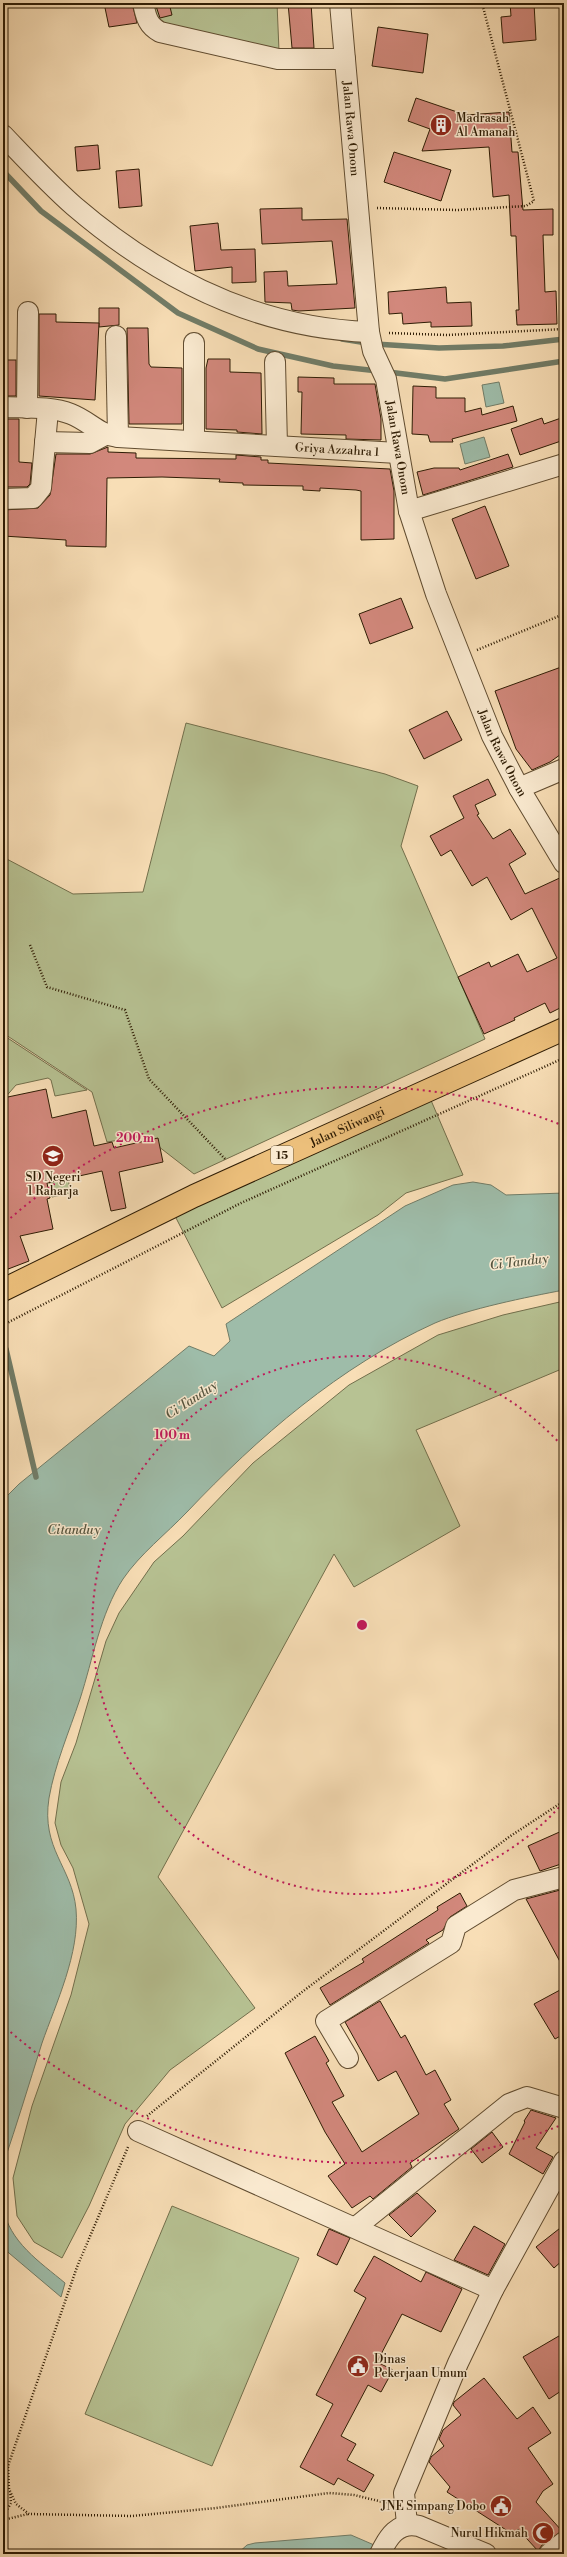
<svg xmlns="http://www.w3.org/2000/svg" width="567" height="2557" viewBox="0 0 567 2557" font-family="'Libre Bodoni',serif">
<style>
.green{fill:#b7c293;stroke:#726f4c}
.water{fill:#9ebca9;stroke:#717c67}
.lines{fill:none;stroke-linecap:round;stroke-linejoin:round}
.stream{stroke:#717c67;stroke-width:5.5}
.building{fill:#d2887c;stroke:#2e1c04}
.minor-casing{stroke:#604c30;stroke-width:22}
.highway-casing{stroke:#2e1c04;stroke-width:24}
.path{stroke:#2e1c04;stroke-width:2.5;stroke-dasharray:1 2;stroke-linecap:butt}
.minor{stroke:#faead0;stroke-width:20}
.highway{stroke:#ecbf7b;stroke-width:22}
.ring{fill:none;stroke:#c2185b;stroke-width:2;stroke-dasharray:2 4}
.labels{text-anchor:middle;stroke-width:3;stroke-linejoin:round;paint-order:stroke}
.shield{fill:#faead0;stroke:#6b5a41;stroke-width:1}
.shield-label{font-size:11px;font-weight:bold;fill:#2e1c04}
.poi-label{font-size:12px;fill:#2e1c04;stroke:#faead0;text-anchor:start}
.street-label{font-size:12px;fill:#2e1c04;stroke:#faead0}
.water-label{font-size:13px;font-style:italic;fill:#55543e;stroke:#faead0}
.centre{fill:#c2185b;stroke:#faead0;stroke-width:2}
.ring-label{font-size:12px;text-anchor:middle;font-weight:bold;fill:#c2185b;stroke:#faead0;stroke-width:3;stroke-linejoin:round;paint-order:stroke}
</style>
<rect width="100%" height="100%" fill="#f8deb6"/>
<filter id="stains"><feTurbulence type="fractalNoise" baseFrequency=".005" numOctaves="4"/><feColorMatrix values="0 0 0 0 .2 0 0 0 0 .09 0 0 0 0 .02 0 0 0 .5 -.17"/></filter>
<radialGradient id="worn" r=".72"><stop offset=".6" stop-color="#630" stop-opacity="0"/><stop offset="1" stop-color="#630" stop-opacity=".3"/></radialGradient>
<!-- green -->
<g class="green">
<polygon points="147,3 277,3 279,51 163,27"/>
<polygon points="186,723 385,774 418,786 401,846 485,1039 194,1174 145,1136 107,1142 92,1092 3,1033 3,857 73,894 143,892"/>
<polygon points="3,1035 87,1090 55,1096 51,1080 48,1078 16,1085 3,1100"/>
<polygon points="430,1098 463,1175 406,1193 378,1215 222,1308 175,1216"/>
<polygon points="55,1120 71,1193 52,1197 37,1124"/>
<polygon points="564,1301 564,1368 416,1430 460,1526 354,1587 334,1554 158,1877 255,2008 170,2070 125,2124 89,2206 62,2258 34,2242 17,2216 13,2178 32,2106 71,1995 89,1924 73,1868 61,1845 55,1823 61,1782 76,1743 106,1641 119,1613 154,1562 183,1536 253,1463 349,1385 438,1335 503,1315"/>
<polygon points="172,2206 299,2258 212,2466 85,2414"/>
</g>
<!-- water -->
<g class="water">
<polygon points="499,382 504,403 486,407 482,385"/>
<polygon points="484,437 490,457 465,464 460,444"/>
<path d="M473,1182l18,3 15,10 58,-2v97c-37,7 -96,19 -129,33 -95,43 -177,114 -248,189 -21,22 -47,42 -64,67 -23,35 -30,80 -43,120 -11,33 -25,65 -31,99 -8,51 23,69 27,111 4,44 -20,94 -34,134 -13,41 -25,81 -39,122v-665l16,-16 170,-138 25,10 16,-15 -4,-17 179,-118 48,-21z"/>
<path d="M3,2207c6,35 37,55 62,76l-4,14 -58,-49z"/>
<polygon points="351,2535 395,2554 237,2554 247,2545 255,2543"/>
</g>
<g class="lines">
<!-- stream -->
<g class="stream">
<polyline points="3,171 41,211 178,313 258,349 333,366 378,371"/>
<polyline points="342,339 367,343"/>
<polyline points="375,344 439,348 503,346 564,339"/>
<polyline points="388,372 445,379 564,361"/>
<polyline points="6,1349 36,1477"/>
</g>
</g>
<!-- building -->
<g class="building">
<polygon points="104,3 132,3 137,23 109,27"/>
<polygon points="155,3 169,3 172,15 160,18"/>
<polygon points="288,3 311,3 314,48 292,48"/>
<polygon points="510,3 534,3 536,40 503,43 501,17 511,16"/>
<polygon points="378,27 428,34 423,73 372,66"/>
<polygon points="416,98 466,115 509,112 512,152 518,152 523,210 553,209 553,235 543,235 545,292 556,291 557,324 517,325 516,310 519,310 516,236 511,236 509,195 493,197 489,147 422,151 430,129 408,121"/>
<polygon points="98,145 100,169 77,171 75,147"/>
<polygon points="394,152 451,170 441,201 384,182"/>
<polygon points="139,169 142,206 119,208 116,171"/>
<polygon points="302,208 302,220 347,219 355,308 299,311 292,310 291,303 265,302 264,272 287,271 288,286 337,284 332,241 262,244 260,209"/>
<polygon points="218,223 221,250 255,249 256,282 232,283 232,267 195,271 190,226"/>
<polygon points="446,287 447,303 471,302 472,326 431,327 431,322 403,324 402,313 389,314 388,292"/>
<polygon points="99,308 119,308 119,325 99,327"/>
<polygon points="39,314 56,314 56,322 99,323 95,400 39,396"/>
<polygon points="127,328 148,328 149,364 151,367 182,368 182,424 129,424"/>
<polygon points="208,359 230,359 230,372 261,373 262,434 237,432 237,430 206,429 206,368"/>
<rect x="3" y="360" width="13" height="36"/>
<polygon points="298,377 334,378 334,384 375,384 381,419 381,440 346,439 346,435 301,434 302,392 298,392"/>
<polygon points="413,386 436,387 436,398 465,398 465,412 481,408 482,415 513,406 517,421 452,439 453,442 430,442 428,435 412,434"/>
<polygon points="564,417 564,440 520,455 511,429 542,418 544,424"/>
<polygon points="3,419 19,419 19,462 32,463 30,484 27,487 3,487"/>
<polygon points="108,447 108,452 136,453 136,458 236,459 236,455 261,457 261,460 268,460 268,463 390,469 394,491 394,539 361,540 361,491 356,490 320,488 320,491 303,490 303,486 243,485 243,483 219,482 220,479 162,477 107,478 106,547 66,546 66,540 3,536 3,510 38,508 50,495 56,454 90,454"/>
<polygon points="508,454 513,467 423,495 417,472 434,468 459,468 460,470"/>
<polygon points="485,506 509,566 476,579 452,519"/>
<polygon points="401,598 413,628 370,644 359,614"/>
<polygon points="564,666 564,752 550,762 532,770 516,749 495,691"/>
<polygon points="447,711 462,740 424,759 409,730"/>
<polygon points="488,779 496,795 475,805 479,814 477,815 493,839 510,829 526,854 509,864 525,894 564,876 564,1006 550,1013 545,1003 514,1018 515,1020 484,1034 458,977 489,962 491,967 518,954 527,972 557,958 532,908 511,920 487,877 472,886 451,850 441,856 430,836 464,818 453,796"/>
<polygon points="46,1089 52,1118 86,1110 94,1146 112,1142 114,1148 158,1138 163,1162 119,1172 126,1208 111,1211 102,1171 47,1183 50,1198 47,1199 53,1229 20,1236 29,1261 3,1271 3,1098"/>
<polygon points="564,1830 564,1863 540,1871 528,1846"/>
<polygon points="564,1889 564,1969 526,1899"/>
<polygon points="460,1893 467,1906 450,1917 443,1930 426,1940 429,1943 330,2005 320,1988 364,1962 362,1959 438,1910 437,1907"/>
<polygon points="560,1990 564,1997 564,2034 555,2039 534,2004"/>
<polygon points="380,2001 401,2038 405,2035 426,2075 435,2070 451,2100 444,2104 459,2129 410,2163 412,2167 373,2199 370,2196 352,2208 328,2176 345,2164 325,2132 285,2053 315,2036 329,2061 326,2063 344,2096 332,2102 362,2152 419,2114 396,2071 378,2081 345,2022"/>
<polygon points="531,2110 556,2118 536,2148 553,2157 543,2174 509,2154 525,2122 524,2121"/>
<polygon points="492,2132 503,2147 482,2163 471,2149"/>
<polygon points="417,2193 436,2211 411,2237 389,2215"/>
<polygon points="564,2225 564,2259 554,2268 536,2247"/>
<polygon points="474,2226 505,2244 488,2275 454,2260"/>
<polygon points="329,2229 350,2238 337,2265 317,2255"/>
<polygon points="374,2256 421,2282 426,2272 462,2289 441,2332 402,2314 377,2362 393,2370 381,2392 368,2385 341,2436 356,2444 347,2460 374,2475 364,2492 338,2478 334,2485 300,2467 333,2404 316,2395 366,2298 354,2291"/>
<polygon points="564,2333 564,2389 549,2399 523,2357"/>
<polygon points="484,2378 517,2419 533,2407 551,2433 528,2448 553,2484 543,2491 536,2502 562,2531 542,2545 538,2551 518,2529 514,2535 447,2492 450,2487 429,2462 431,2457 444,2446 439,2439 443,2430 461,2415 453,2405 454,2402"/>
</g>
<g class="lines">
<!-- minor casing -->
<g class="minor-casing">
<g id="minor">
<path d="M143,3c3,13 4,22 17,29l118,27h67"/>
<path id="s1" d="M340,3l29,329 4,19 13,28 23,132 27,83 56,142 27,52 45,75"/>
<path d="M3,135c23,24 46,49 71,71 84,72 183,122 295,126"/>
<polyline points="116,336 118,437"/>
<polyline points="194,343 194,440"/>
<polyline points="275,362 277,446"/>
<path id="s2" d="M3,407c21,1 48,-1 68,7 18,7 28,21 47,23l280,16"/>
<polyline points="27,408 28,312"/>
<polyline points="45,442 90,443 105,435"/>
<polyline points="3,499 33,498 41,488 48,410"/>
<polyline points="409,511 564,464"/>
<polyline points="519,788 564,769"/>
<polyline points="348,2058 326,2021 451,1943 456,1926 514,1890 564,1877"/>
<polyline points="138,2131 493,2290"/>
<polyline points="356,2227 509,2104 527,2097 564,2108"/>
<polyline points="407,2524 404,2493 458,2363 493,2290 564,2161"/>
<path d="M380,2554c8,-17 18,-33 39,-28l67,28"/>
<polyline points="549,2554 564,2542"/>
</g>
</g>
<!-- highway casing -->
<g class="highway-casing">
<g id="highway">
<path id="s3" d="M3,1290l191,-94 370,-167"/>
</g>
</g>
<!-- path -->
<g class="path">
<polyline points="377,208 457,210 526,206 534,201 482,3"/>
<polyline points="389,333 447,335 564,329"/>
<polyline points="477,650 564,614"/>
<polyline points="30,945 47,987 125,1010 149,1079 226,1160"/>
<polyline points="3,1325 241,1203 564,1058"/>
<polyline points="147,2116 302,1992 509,1837 564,1801"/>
<polyline points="128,2147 77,2267 8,2466 9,2489 16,2504 29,2514 132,2516 216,2508 329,2493 354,2495 387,2503"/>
<polyline points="3,2517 11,2503 10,2492"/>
<polyline points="3,2520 28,2514"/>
</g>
<!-- minor -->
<use href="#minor" class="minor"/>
<!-- highway -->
<use href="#highway" class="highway"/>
</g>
<!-- distance rings -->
<g class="ring">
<path d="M563 1803A269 269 0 1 1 563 1447"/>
<path d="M564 2124A538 538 0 0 1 6 2028M6 1222A538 538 0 0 1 564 1126"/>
</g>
<!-- icons -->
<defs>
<g id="building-disc" transform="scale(1.15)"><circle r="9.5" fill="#8f2418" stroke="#faead0"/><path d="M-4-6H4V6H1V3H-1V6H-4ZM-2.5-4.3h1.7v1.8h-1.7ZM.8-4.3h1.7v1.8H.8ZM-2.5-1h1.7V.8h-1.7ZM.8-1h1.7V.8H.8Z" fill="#fff"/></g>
<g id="school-disc" transform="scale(1.15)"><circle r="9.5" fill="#8f2418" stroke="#faead0"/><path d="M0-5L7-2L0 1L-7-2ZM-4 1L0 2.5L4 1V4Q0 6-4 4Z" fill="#fff"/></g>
<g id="civic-disc" transform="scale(1.15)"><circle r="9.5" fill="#8f2418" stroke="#faead0"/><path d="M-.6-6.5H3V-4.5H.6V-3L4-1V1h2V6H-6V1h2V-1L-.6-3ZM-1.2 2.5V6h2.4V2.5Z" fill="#fff"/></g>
<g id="mosque-disc" transform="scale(1.15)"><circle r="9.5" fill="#8f2418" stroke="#faead0"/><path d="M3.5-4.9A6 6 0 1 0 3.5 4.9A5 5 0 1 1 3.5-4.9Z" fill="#fff"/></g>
</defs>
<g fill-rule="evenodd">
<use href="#building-disc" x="441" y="125"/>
<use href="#school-disc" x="53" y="1156"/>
<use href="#civic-disc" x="358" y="2366"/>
<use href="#civic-disc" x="501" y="2506"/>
<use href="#mosque-disc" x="543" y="2533"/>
</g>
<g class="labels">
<!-- shield labels -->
<rect class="shield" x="271" y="1146" width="22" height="18" rx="3"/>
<g class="shield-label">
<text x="282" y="1159">15</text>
</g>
<!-- poi labels -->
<g class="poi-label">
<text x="456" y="122">Madrasah<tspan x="456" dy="14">Al Amanah</tspan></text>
<text x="53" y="1181" text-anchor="middle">SD Negeri<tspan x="53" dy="14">1 Raharja</tspan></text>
<text x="374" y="2363">Dinas<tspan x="374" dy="14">Pekerjaan Umum</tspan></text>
<text x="486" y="2510" text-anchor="end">JNE Simpang Dobo</text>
<text x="528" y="2537" text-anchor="end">Nurul Hikmah</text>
</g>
<!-- street labels -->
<g class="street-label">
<text dy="4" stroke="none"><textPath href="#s1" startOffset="126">Jalan Rawa Onom</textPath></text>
<text dy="4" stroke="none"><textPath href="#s1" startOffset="450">Jalan Rawa Onom</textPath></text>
<text dy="4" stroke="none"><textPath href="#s2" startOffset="341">Griya Azzahra 1</textPath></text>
<text dy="4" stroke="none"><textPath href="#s1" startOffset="774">Jalan Rawa Onom</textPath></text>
<text dy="4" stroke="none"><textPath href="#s3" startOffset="381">Jalan Siliwangi</textPath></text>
</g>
<!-- water labels -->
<g class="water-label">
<text transform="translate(519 1261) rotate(-7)" y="5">Ci Tanduy</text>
<text transform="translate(191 1399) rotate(-33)" y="5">Ci Tanduy</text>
<text x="74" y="1534">Citanduy</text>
</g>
</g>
<circle cx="362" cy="1625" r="6" class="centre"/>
<g class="ring-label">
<text x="135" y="1142">200 m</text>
<text x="172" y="1439">100 m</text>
</g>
<!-- margin -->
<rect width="567" height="2557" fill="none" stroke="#f8deb6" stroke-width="16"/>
<rect x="4" y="4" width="559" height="2549" fill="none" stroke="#2e1c04" stroke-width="2"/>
<rect x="8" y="8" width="551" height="2541" fill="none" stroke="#2e1c04"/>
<rect width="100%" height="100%" filter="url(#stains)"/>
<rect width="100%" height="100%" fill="url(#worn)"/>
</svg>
